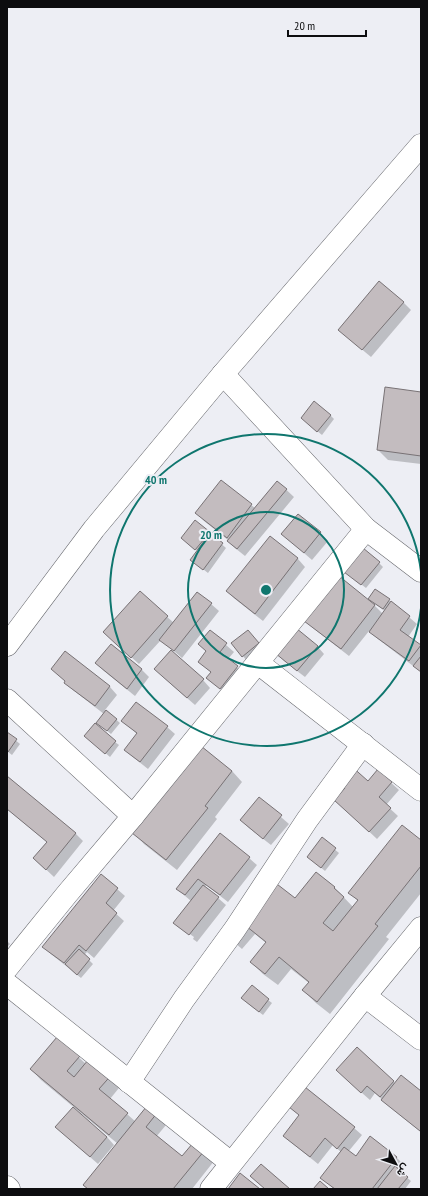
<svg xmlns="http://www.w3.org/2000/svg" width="428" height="1196" viewBox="0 0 428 1196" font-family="'PT Sans Narrow',Vazirmatn,sans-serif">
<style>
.shadow{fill:#0003}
.building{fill:#c3bcbf;stroke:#787275}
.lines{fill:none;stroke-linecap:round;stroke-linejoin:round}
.minor-casing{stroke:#68696e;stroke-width:23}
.minor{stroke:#fff;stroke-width:22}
.ring{fill:none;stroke:#0f766e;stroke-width:2}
.centre{fill:#0f766e;stroke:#edeef4;stroke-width:2}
.ring-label{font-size:12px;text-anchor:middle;font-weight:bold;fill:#0f766e;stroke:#edeef4;stroke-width:4;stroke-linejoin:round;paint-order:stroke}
</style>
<rect width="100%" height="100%" fill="#edeef4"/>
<!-- shadow -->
<g class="shadow">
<polygon points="403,302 411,310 371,357 347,337"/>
<polygon points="421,393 421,464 388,460 378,450"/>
<polygon points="330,415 334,419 322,435 306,422"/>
<polygon points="221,482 255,508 278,482 294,497 245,556 235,548 228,540 204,521 197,513"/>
<polygon points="209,533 226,548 208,573 195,563 198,551 186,542"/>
<polygon points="320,533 328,541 312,560 282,534"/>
<polygon points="270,537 298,559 305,567 263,621 235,599 227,591"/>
<polygon points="379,563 383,567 366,588 349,575"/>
<polygon points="339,578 375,606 383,614 385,611 369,599 375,590 389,600 417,624 408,637 421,647 421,672 378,639 369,631 349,656 313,628 305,621"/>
<polygon points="140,593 174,623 211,604 219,611 182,658 161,640 139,664 112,640"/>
<polygon points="210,631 234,652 228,659 245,675 228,696 208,678 212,673 207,669 207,652 199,644"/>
<polygon points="251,635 262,648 246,660 243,656"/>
<polygon points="111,645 142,670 149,677 135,696 104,671 96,663"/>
<polygon points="317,646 324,654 305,677 284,661 277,653"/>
<polygon points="65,652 110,687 117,695 105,710 120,723 111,734 101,726 104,714 73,690 66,682"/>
<polygon points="163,677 203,680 210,688 195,705"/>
<polygon points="123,721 167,727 175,734 148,769 133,757 125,750 137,734"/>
<polygon points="7,733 20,744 12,755 7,751"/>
<polygon points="89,739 115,742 119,745 110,757"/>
<polygon points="232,771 242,782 215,817 217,819 177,870 144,844 134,833"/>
<polygon points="378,771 399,790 386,805 398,816 377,839 343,807 347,788 368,783"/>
<polygon points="7,777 76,834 83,841 54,877 34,858 47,842 7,809"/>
<polygon points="259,798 289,824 271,845 249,828 241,820"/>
<polygon points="220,835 249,858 257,865 228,902 206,885 205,887 218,898 226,905 197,942 193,939 194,937 181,928 181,929 174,923 191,901 177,889"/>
<polygon points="322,839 339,853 325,871 312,860"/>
<polygon points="421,842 421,893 386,937 389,939 330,1014 316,1003 303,990 309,983 291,969 278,985 263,974 251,962 266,943 255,934 242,949 227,936 295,900 334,887 353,907 358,901 349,892"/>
<polygon points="101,875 125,896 113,911 124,921 94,958 87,952 84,955 93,964 81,978 51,954 44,947"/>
<polygon points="7,941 10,944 7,947"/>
<polygon points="268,1000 272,1003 263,1015 246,1002"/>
<polygon points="57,1038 86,1064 123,1083 110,1099 136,1122 152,1102 171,1119 156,1137 182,1158 198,1138 218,1156 192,1189 88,1189 118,1144 41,1080 31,1069"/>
<polygon points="357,1048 396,1084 421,1092 421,1132 390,1107 375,1093 370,1100 345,1078"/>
<polygon points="285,1103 354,1128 362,1135 348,1152 356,1157 396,1157 404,1165 399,1171 411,1181 405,1189 334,1189 322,1177 341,1152 333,1145 318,1164 292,1143 284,1136 300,1116"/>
<polygon points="56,1127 107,1137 114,1145 98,1164"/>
</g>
<!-- building -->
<g class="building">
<polygon points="379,281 404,302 362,350 338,330"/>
<polygon points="385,387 421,392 421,456 377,450"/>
<polygon points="314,401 331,415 317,432 301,418"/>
<polygon points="221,480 252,504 227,538 195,513"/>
<polygon points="277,481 287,489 237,549 227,541"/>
<polygon points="298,514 321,532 304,553 281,534"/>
<polygon points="195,520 210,532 195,550 181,538"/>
<polygon points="210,533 223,543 203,570 190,560"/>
<polygon points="270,536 298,558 255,614 226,591"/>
<polygon points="363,548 380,562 361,585 344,572"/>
<polygon points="339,576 375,605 341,649 304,621"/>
<polygon points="375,589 390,599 383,609 368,599"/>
<polygon points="140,591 168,616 131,658 103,632"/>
<polygon points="197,592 212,603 174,651 159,640"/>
<polygon points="391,601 410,616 400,630 421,645 409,661 369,632"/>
<polygon points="296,628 318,646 297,671 275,653"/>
<polygon points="210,630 227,643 220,652 238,666 220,689 206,678 211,672 198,662 206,651 198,644"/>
<polygon points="248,630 259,643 242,657 231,643"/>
<polygon points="111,644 142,669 127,689 95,663"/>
<polygon points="171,650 204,679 187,698 154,669"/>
<polygon points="65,651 110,686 95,706 64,683 65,681 51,669"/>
<polygon points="421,656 421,672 413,666"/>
<polygon points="136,702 168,726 140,762 124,750 137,733 121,721"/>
<polygon points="106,710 117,719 107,731 96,723"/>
<polygon points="95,723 116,741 105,754 84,736"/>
<polygon points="7,732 17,739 8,752 7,751"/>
<polygon points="201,746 232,771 205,806 208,808 166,860 132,833"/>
<polygon points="350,765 368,781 378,769 392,782 379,797 391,808 369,832 334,800 345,788 337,779"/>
<polygon points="7,776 76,833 46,870 33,858 47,842 7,809"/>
<polygon points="259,797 282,815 263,839 240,820"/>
<polygon points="402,825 421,840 421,866 375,924 378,926 317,1002 302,990 309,982 279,957 265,974 250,962 266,942 241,922 273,881 295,898 316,872 335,887 334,888 344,897 323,923 333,931 358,900 348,893"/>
<polygon points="220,833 250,857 220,895 198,879 185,895 176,889"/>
<polygon points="322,837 336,848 321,868 307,857"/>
<polygon points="101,874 118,888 106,903 117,913 86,951 79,945 64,963 42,947"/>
<polygon points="203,885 219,897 189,935 173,923"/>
<polygon points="79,949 90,959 77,975 65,964"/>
<polygon points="252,985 269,999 259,1012 241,998"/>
<polygon points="57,1037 80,1056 67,1071 74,1077 93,1054 114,1072 99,1089 128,1113 109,1135 30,1069"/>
<polygon points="357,1047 394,1081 380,1097 367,1086 361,1093 336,1070"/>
<polygon points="401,1075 421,1091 421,1129 420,1131 381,1100"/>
<polygon points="300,1083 355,1127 337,1149 325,1138 310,1157 283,1136 299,1115 284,1103"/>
<polygon points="151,1101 161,1108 146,1127 182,1156 198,1137 209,1145 173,1189 88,1189 83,1185"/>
<polygon points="73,1107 107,1137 90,1157 55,1127"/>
<polygon points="370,1136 397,1157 372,1189 335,1189 320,1178 344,1147 356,1156"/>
<polygon points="261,1164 290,1189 265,1189 250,1176"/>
<polygon points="395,1166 408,1177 398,1189 377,1189"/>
<polygon points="240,1173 260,1189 228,1189"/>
<polygon points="320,1181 329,1189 313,1189"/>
</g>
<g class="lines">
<!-- minor casing -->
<g class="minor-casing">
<g id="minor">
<polyline points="223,374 366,529 421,571"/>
<polyline points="7,645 94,529 223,374 421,145"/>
<polyline points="258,663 421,790"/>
<polyline points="7,700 133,816"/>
<polyline points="7,968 67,894 133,816 366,529"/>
<polyline points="7,984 231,1163"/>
<polyline points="365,996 421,1039"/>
<polyline points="129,1082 184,999 235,929 307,820 363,744"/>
<polyline points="7,1187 9,1189"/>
<polyline points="211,1189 365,996 421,928"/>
</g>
</g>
<!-- minor -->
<use href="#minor" class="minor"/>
</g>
<!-- distance rings -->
<g class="ring">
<circle cx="266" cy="590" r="78"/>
<path d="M421 608A156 156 0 1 1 421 572"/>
</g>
<circle cx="266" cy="590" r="6" class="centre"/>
<g class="ring-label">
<text x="156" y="484">40 m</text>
<text x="211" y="539">20 m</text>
</g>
<!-- border -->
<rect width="428" height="1196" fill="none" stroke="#0d0d0f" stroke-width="16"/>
<!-- north arrow -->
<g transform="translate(396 1164) rotate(130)" stroke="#edeef4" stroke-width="3" paint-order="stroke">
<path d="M0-3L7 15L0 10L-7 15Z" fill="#0d0d0f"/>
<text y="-6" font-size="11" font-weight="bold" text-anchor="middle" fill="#0d0d0f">ش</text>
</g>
<!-- scale -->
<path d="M288 30v6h78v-6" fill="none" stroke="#0d0d0f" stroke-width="2"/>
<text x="294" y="30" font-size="12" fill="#0d0d0f" stroke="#edeef4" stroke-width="3" paint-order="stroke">20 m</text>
</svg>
